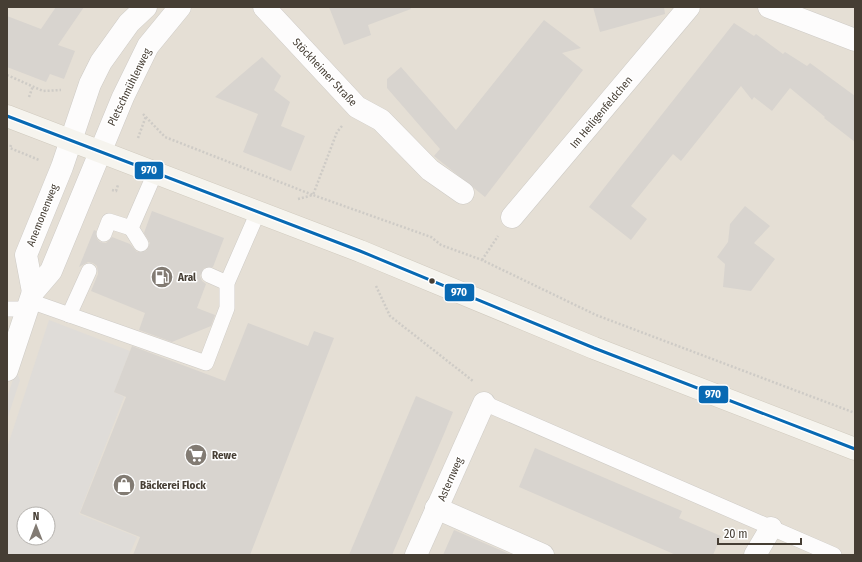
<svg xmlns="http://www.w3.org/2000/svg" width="862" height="562" viewBox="0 0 862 562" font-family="'Fira Sans Condensed',sans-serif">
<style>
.residential{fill:#e5dfd5;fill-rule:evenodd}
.parking{fill:#dfdcd8;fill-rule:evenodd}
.building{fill:#d8d4cf}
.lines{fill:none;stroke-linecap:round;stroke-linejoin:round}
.service-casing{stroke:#cecbc6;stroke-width:16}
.minor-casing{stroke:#cecbc6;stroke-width:23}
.secondary-casing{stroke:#d0cabe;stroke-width:23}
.path{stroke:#cecbc6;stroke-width:2.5;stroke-dasharray:2 2;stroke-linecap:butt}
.service{stroke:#fdfcfc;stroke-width:15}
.minor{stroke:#fdfcfc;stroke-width:22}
.secondary{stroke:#f6f4ee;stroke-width:22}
.bus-1-casing{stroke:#fff;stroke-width:6}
.bus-1{stroke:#0869b3;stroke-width:3}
.bus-dot{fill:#463e34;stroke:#fff;stroke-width:1.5}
.labels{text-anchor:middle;stroke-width:3;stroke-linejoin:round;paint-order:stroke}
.street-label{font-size:11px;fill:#463e34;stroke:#fff}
.poi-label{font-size:11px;font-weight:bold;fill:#463e34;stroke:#fff;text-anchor:start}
.line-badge{stroke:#fff;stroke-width:1.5}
.badge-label{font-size:11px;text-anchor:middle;font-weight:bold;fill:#fff}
</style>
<rect width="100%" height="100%" fill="#f0ede8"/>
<!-- residential -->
<path class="residential" d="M7,7h848v548h-848zM24,514h24v24h-24z"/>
<!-- parking -->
<g class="parking">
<path d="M49,320l81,31 -16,41 10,5 -45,117 58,23 -8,18h-122v-107zM24,514h24v24h-24z"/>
<polygon points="16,371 20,380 7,420 7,397"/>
</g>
<!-- building -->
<g class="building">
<polygon points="56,7 84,7 58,45 75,51 64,79 50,74 46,82 7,67 7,16 41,29"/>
<polygon points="329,7 410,7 411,9 368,25 371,35 344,45"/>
<polygon points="593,7 664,7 665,14 600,32"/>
<polygon points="544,20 581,48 562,53 583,70 485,197 434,156 440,149 387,88 387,79 401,67 456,130"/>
<polygon points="734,23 754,36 756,34 783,54 785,52 807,66 810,63 855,96 855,142 824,118 825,117 790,88 772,111 754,97 752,100 741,86 681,161 673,154 631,206 647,219 631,240 589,207"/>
<polygon points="262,57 281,76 274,90 290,102 281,126 305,136 291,171 243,152 258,114 215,97"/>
<polygon points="745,206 770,226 754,243 775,259 751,291 723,287 725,264 717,257 728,242 730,224"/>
<polygon points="152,211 224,238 213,267 204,268 200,276 202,281 206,284 197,308 215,315 211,326 172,342 139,330 145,313 91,291 98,274 97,266 93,263 88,262 79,267 94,230 96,231 97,239 100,242 106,243 112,237 130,244 137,252 146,251 150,243 144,233"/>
<polygon points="248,323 308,346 314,331 334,338 250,555 133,555 140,537 80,513 126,397 114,392 132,346 225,381"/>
<polygon points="416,396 453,412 444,434 392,555 349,555"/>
<polygon points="535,448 682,511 679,518 721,536 713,555 676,555 519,487"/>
<polygon points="454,530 512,555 443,555"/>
</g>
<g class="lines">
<!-- service casing -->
<g class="service-casing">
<g id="service">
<polyline points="104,234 109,221 131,228"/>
<polyline points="141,244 131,228 155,173"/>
<polyline points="209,275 227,283"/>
<polyline points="30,301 206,363 227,308 227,283 258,212"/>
<polyline points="7,309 27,309"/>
<polyline points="69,315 89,271"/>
<polyline points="484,403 834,555"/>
</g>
</g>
<!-- minor casing -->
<g class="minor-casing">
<g id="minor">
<polyline points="264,7 357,107 381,120 430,170 463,193"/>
<polyline points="769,7 855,40"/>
<polyline points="512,217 689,7"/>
<polyline points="33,292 26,255 62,167 90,84 101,62 129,23 146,7"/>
<polyline points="7,370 33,292 51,271 123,97 148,46 180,7"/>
<polyline points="436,508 543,555"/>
<polyline points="416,555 484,403"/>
<polyline points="755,555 771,528"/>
</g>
</g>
<!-- secondary casing -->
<g class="secondary-casing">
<polyline id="secondary" points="7,116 360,251 594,348 855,449"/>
</g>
<!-- path -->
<g class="path">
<polyline points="7,75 43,91 61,90"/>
<polyline points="29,97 33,86"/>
<polyline points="143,114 165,137 313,195 337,132 342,126"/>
<polyline points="138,138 146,116"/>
<polyline points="11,145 10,148 39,160"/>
<polyline points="112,190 116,191 118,185"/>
<polyline points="298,199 313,195 431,237 441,245 482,260 596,315 855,413"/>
<polyline points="482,260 498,236"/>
<polyline points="376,286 390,316 473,381"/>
</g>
<!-- service -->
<use href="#service" class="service"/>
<!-- minor -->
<use href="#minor" class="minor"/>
<!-- secondary -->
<use href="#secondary" class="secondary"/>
<!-- bus-1 casing -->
<g class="bus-1-casing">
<polyline id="bus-1" points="7,116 360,251 594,348 855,449"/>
</g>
<!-- bus-1 -->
<use href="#bus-1" class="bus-1"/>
</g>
<!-- icons -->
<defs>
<g id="fuel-disc" transform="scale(1.15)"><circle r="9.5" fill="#827b73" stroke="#fff"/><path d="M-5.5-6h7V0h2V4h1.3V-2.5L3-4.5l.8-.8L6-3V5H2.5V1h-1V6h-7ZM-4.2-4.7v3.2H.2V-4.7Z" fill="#fff"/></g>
<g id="supermarket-disc" transform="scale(1.15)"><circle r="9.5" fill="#827b73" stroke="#fff"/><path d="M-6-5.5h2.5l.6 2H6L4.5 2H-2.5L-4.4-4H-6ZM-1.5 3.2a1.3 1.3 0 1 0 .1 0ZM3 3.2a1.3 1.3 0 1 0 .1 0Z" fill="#fff"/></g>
<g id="shop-disc" transform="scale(1.15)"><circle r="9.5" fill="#827b73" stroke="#fff"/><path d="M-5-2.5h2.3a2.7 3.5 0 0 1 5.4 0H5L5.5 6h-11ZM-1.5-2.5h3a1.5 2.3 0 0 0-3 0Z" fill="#fff"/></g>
</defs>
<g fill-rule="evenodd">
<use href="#fuel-disc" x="162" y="277"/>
<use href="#supermarket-disc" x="196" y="455"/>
<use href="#shop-disc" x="124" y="485"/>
</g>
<!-- markers -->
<circle class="bus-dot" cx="432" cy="281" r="3.5"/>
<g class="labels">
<!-- street labels -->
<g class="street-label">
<text transform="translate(325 72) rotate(47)" y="4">Stöckheimer Straße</text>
<text transform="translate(129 87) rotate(-64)" y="4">Pletschmühlenweg</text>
<text transform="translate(601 112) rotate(-50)" y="4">Im Heiligenfeldchen</text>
<text transform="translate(42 215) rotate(-68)" y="4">Anemonenweg</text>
<text transform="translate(450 479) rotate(-66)" y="4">Asternweg</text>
</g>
<!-- poi labels -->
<g class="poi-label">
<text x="178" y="281">Aral</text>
<text x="212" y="459">Rewe</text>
<text x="140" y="489">Bäckerei Flock</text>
</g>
</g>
<g class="line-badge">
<rect x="134" y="161" width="30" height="19" rx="4" fill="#0869b3"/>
<rect x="444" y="283" width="31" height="19" rx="4" fill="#0869b3"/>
<rect x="698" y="385" width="31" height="19" rx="4" fill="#0869b3"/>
</g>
<g class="badge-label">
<text x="149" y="174">970</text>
<text x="459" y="296">970</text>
<text x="713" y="398">970</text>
</g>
<!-- border -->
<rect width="862" height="562" fill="none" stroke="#463e34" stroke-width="16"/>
<!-- north arrow -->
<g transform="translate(36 526)"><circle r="19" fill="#ffffff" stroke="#b5b2ae"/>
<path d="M0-3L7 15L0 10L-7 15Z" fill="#827b73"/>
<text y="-6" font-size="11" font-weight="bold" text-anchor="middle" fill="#463e34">N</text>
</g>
<!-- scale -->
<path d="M718 538v6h83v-6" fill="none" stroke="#463e34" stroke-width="2"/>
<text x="724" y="538" font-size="12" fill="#463e34" stroke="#ffffff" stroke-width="3" paint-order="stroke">20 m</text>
</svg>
